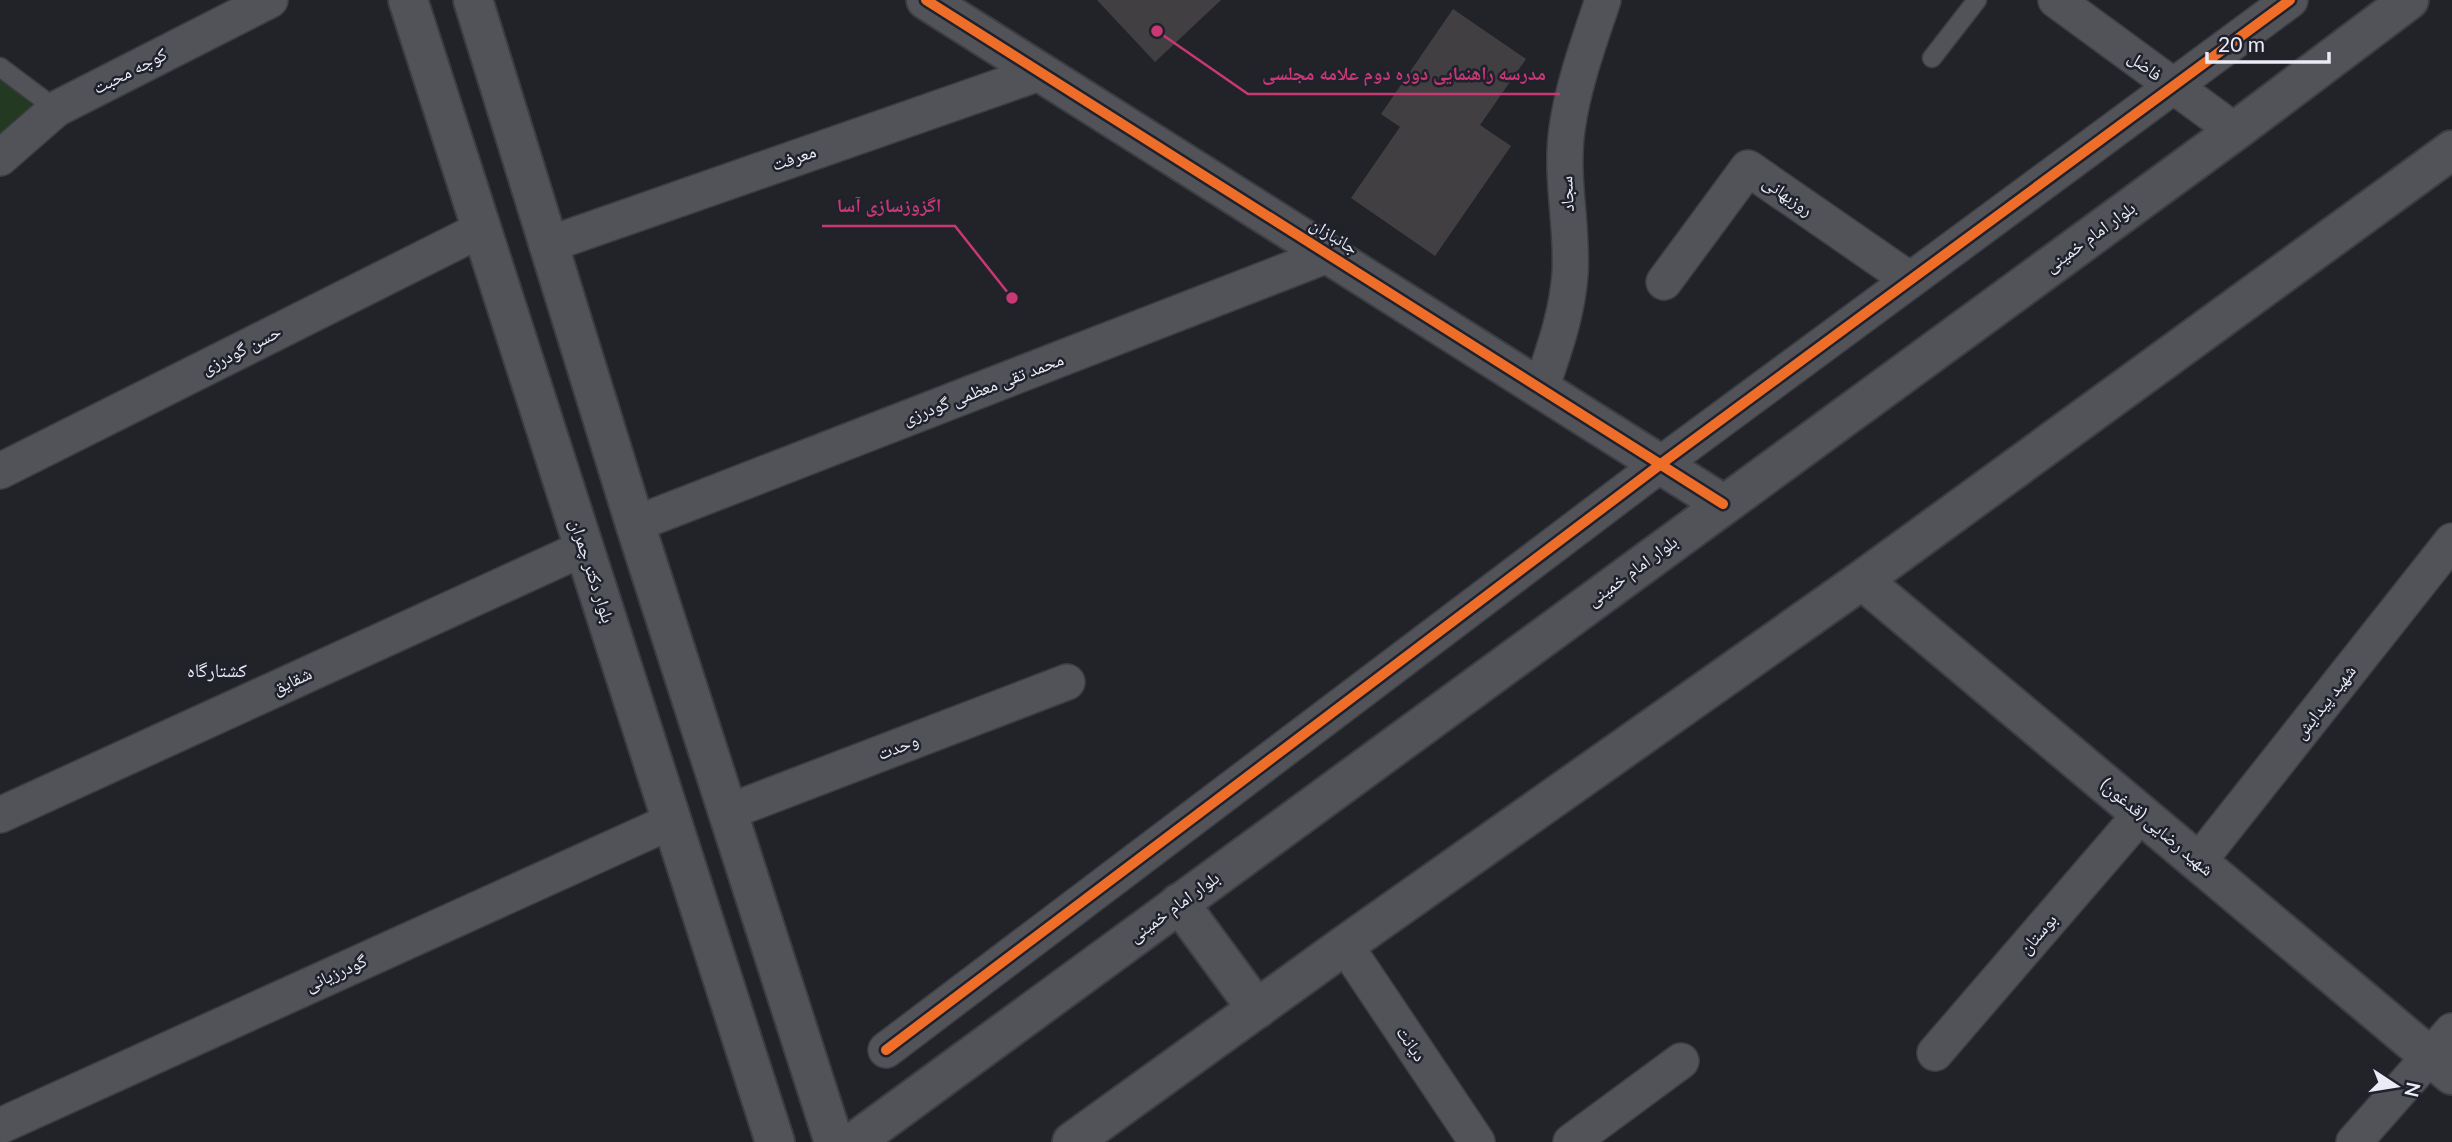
<svg xmlns="http://www.w3.org/2000/svg" width="2452" height="1142" viewBox="0 0 2452 1142" font-family="Lato,'Noto Naskh Arabic',sans-serif">
<style>
.green{fill:#243922}
.building{fill:#413f41}
.lines{fill:none;stroke-linecap:round;stroke-linejoin:round}
.service-casing{stroke:#3c3d42;stroke-width:21}
.minor-casing{stroke:#3c3d42;stroke-width:38}
.tertiary-casing{stroke:#3c3d42;stroke-width:42}
.secondary-casing{stroke:#3c3d42;stroke-width:42}
.service{stroke:#525358;stroke-width:18}
.minor{stroke:#525358;stroke-width:35}
.tertiary{stroke:#525358;stroke-width:38}
.secondary{stroke:#525358;stroke-width:38}
.cycleway-casing{stroke:#1f212c;stroke-width:15}
.cycleway{stroke:#ee6e29;stroke-width:10}
.labels{text-anchor:middle;stroke-width:5;stroke-linejoin:round;paint-order:stroke}
.street-label{font-size:18px;fill:#eaebf4;stroke:#1f212c}
.neighbourhood-label{font-size:19px;fill:#eaebf4;stroke:#1f212c}
.leader{fill:none;stroke:#c83872;stroke-width:2.5}
.callout-dot{fill:#c83872;stroke:#1f212c;stroke-width:2.5}
.callout-label{font-size:19px;text-anchor:middle;font-weight:bold;fill:#c83872;stroke:#1f212c;stroke-width:5;stroke-linejoin:round;paint-order:stroke}
</style>
<rect width="100%" height="100%" fill="#222329"/>
<!-- green -->
<polygon class="green" points="0,73 38,111 0,143"/>
<!-- building -->
<g class="building">
<polygon points="1097,0 1221,0 1155,62"/>
<polygon points="1453,9 1526,59 1480,125 1511,146 1435,256 1351,198 1400,127 1381,114"/>
</g>
<g class="lines">
<!-- service casing -->
<g class="service-casing">
<g id="service">
<polyline points="1932,58 1977,0"/>
<polyline points="0,67 56,109"/>
</g>
</g>
<!-- minor casing -->
<g class="minor-casing">
<g id="minor">
<polyline points="2056,0 2235,131"/>
<polyline points="0,158 56,109 270,0"/>
<polyline points="547,245 1042,72"/>
<polyline points="1664,282 1748,168 1910,280"/>
<path d="M1541,388c13,-38 26,-73 29,-114 3,-48 -10,-96 -3,-145 6,-44 22,-87 36,-129"/>
<polyline points="0,471 482,229"/>
<polyline points="635,524 1330,254"/>
<polyline points="728,812 1067,682"/>
<polyline points="0,815 584,548"/>
<polyline points="2198,862 2452,541"/>
<polyline points="1345,945 1477,1142"/>
<polyline points="886,1050 1661,464 2290,0"/>
<polyline points="1935,1053 2141,814"/>
<polyline points="0,1126 672,821"/>
<polyline points="1571,1142 1681,1061"/>
<polyline points="2354,1142 2452,1031"/>
</g>
</g>
<!-- tertiary casing -->
<g class="tertiary-casing">
<g id="tertiary">
<polyline points="926,0 1723,504"/>
<polyline points="1862,580 2452,1075"/>
</g>
</g>
<!-- secondary casing -->
<g class="secondary-casing">
<g id="secondary">
<polyline points="408,0 775,1142"/>
<polyline points="473,0 635,524 834,1142"/>
<polyline points="1179,903 1257,1009"/>
<polyline points="854,1142 2235,131 2409,0"/>
<polyline points="1072,1142 1345,945 1862,580 2452,150"/>
</g>
</g>
<!-- service -->
<use href="#service" class="service"/>
<!-- minor -->
<use href="#minor" class="minor"/>
<!-- tertiary -->
<use href="#tertiary" class="tertiary"/>
<!-- secondary -->
<use href="#secondary" class="secondary"/>
<!-- cycleway casing -->
<g class="cycleway-casing">
<g id="cycleway">
<polyline points="926,0 1723,504"/>
<polyline points="886,1050 1661,464 2290,0"/>
</g>
</g>
<!-- cycleway -->
<use href="#cycleway" class="cycleway"/>
</g>
<g class="labels">
<!-- street labels -->
<g class="street-label">
<text transform="translate(2145 66) rotate(37)" y="6">فاضل</text>
<text transform="translate(130 71) rotate(-27)" y="6">کوچه محبت</text>
<text transform="translate(794 158) rotate(-19)" y="6">معرفت</text>
<text transform="translate(1567 194) rotate(-93)" y="6">سجاد</text>
<text transform="translate(1788 196) rotate(35)" y="6">روزبهانی</text>
<text transform="translate(1334 236) rotate(32)" y="6">جانبازان</text>
<text transform="translate(2090 237) rotate(-36)" y="6">بلوار امام خمینی</text>
<text transform="translate(241 350) rotate(-27)" y="6">حسن گودرزی</text>
<text transform="translate(983 389) rotate(-21)" y="6">محمد تقی معظمی گودرزی</text>
<text transform="translate(592 571) rotate(72)" y="6">بلوار دکتر چمران</text>
<text transform="translate(1632 571) rotate(-36)" y="6">بلوار امام خمینی</text>
<text transform="translate(292 681) rotate(-25)" y="6">شقایق</text>
<text transform="translate(2325 702) rotate(-52)" y="6">شهید پیدایش</text>
<text transform="translate(898 747) rotate(-21)" y="6">وحدت</text>
<text transform="translate(2157 827) rotate(40)" y="6">(قدغون) شهید رضایی</text>
<text transform="translate(1174 907) rotate(-36)" y="6">بلوار امام خمینی</text>
<text transform="translate(2038 934) rotate(-49)" y="6">بوستان</text>
<text transform="translate(336 973) rotate(-24)" y="6">گودرزیانی</text>
<text transform="translate(1411 1044) rotate(56)" y="6">دیانت</text>
</g>
<!-- neighbourhood labels -->
<g class="neighbourhood-label">
<text x="217" y="677">کشتارگاه</text>
</g>
</g>
<!-- callouts -->
<path class="leader" d="M1157 31L1248 94H1560M1012 298L955 226H822"/>
<g class="callout-dot">
<circle cx="1157" cy="31" r="7"/>
<circle cx="1012" cy="298" r="7"/>
</g>
<g class="callout-label">
<text x="1404" y="80">مدرسه راهنمایی دوره دوم علامه مجلسی</text>
<text x="889" y="212">اگزوزسازی آسا</text>
</g>
<!-- north arrow -->
<g transform="translate(2396 1086) rotate(102)" stroke="#1f212c" stroke-width="5" paint-order="stroke">
<path d="M0-5L12 26L0 18L-12 26Z" fill="#eaebf4"/>
<text y="-10" font-size="19" font-weight="bold" text-anchor="middle" fill="#eaebf4">N</text>
</g>
<!-- scale -->
<path d="M2207 52v10h122v-10" fill="none" stroke="#eaebf4" stroke-width="3.5"/>
<text x="2218" y="52" font-size="21" fill="#eaebf4" stroke="#1f212c" stroke-width="5" paint-order="stroke">20 m</text>
</svg>
